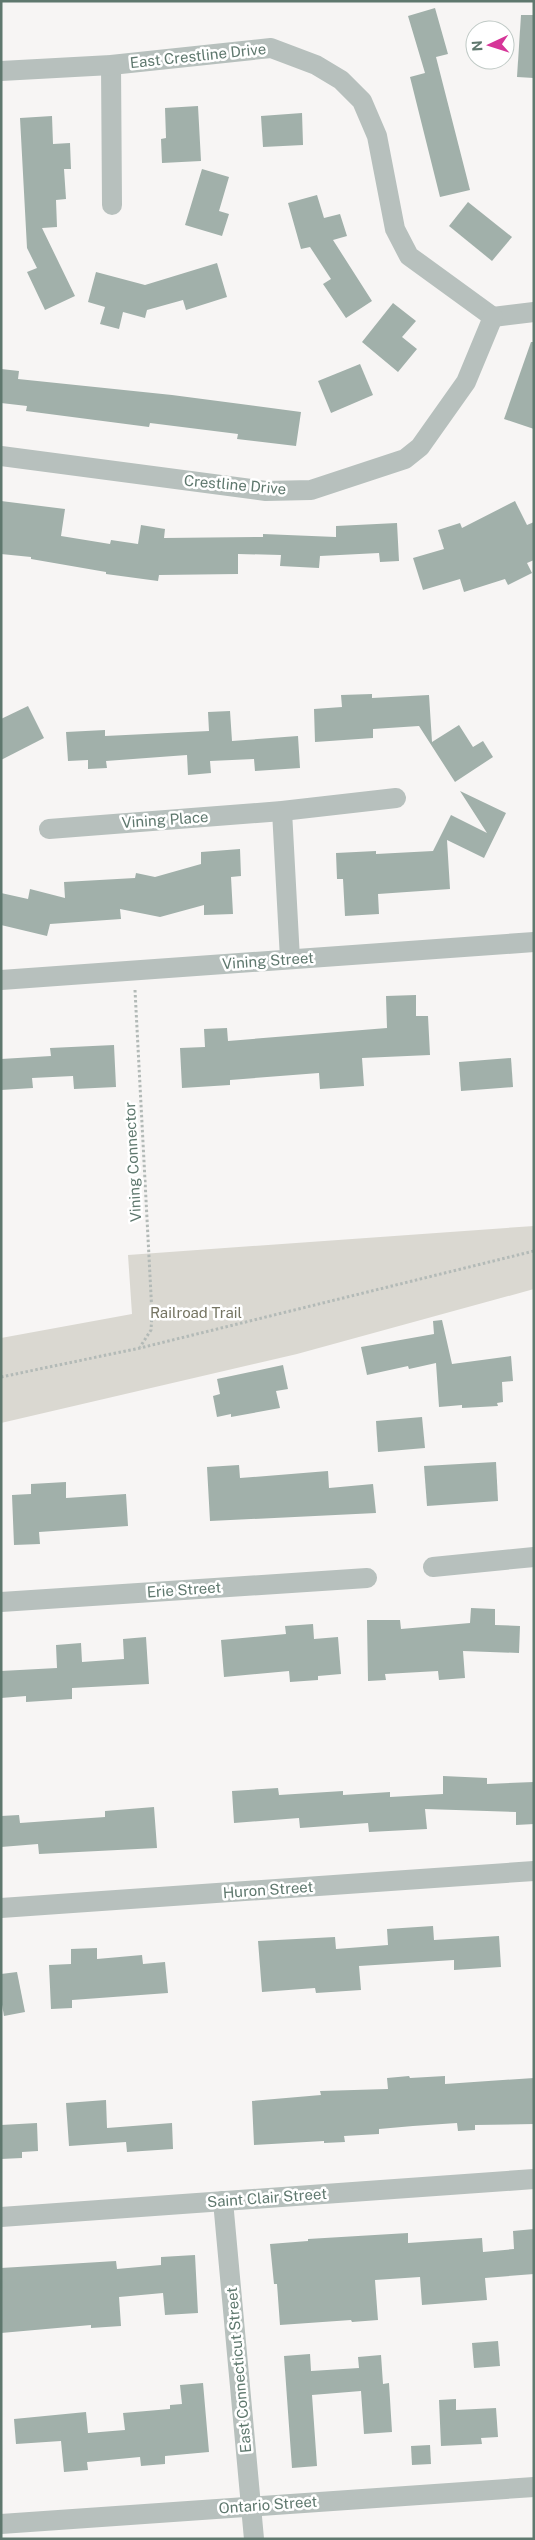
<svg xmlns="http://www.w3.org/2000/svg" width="535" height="2540" viewBox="0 0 535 2540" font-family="'Public Sans',sans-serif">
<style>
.green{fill:#dad8d1}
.building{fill:#a1b0aa}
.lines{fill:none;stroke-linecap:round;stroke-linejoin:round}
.path{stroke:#b3bab7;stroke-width:3;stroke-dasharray:2.5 2.5;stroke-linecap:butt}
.minor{stroke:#b7c0bd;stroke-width:20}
.labels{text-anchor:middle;stroke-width:5;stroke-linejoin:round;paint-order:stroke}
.street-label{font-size:15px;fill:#5f786e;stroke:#fff}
.park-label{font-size:15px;fill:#767563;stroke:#fff}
</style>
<rect width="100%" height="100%" fill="#f7f5f4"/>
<!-- green -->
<polygon class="green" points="534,1226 534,1289 297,1354 1,1423 1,1338 132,1314 128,1255"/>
<!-- building -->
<g class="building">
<polygon points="435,8 448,54 436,57 470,190 440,197 410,77 425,73 408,16"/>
<polygon points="521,15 534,15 534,78 517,77"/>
<polygon points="198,106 201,161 162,163 161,139 166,138 165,108"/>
<polygon points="302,113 303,145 263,147 261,116"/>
<polygon points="52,116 53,144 70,143 71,169 64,169 66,199 56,200 57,227 42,228 75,296 45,310 27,272 37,268 27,248 20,118"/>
<polygon points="202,169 229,177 219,211 229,214 222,236 185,225"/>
<polygon points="317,195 324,218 340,214 347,236 333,240 372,301 346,318 323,284 331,279 310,247 301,249 288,203"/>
<polygon points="468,202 512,237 492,261 449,226"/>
<polygon points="217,263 227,297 186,310 183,300 147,310 145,318 123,312 119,329 100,324 105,307 88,302 96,272 145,285"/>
<polygon points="393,303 416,321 402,337 417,349 398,372 362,342"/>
<polygon points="531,342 534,342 534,429 504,419"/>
<polygon points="360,364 373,395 331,413 318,381"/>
<polygon points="1,369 19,371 18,379 172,395 301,412 296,446 237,439 238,434 150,423 149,427 26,411 27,406 1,403"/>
<polygon points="1,501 65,509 61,536 110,544 111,540 138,544 141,525 165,529 164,538 263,537 263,534 336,537 336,526 397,523 399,561 380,562 379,553 320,556 319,568 280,566 281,555 238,554 238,574 159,575 158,581 106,574 106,572 31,559 31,557 1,554"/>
<polygon points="515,501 527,525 534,522 534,560 527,563 532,573 508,585 505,579 464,592 460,579 423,590 413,558 444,549 438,530 460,523 462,528"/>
<polygon points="372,694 372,698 429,695 432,742 459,725 473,747 483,741 493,757 455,782 419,726 373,729 373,738 315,742 314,709 342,707 341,695"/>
<polygon points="28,706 44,738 1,760 1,719"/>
<polygon points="230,711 232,741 298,736 300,768 255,771 254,759 210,761 211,773 188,775 187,755 106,761 107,768 88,769 88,760 68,761 66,732 105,730 105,736 209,731 208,712"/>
<polygon points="460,791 506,813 484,858 447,840 450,889 378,894 379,914 345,916 343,879 337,879 336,853 376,851 376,854 433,851 451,815 487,833"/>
<polygon points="240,849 241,876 231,877 233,914 204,915 204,905 160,917 120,909 121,919 50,924 47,936 1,925 1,893 28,899 30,889 65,898 64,882 135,878 136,873 155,877 201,864 201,852"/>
<polygon points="416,995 416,1016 428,1016 430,1055 362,1058 364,1086 320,1089 319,1073 230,1080 230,1085 182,1088 180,1048 205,1047 204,1029 227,1028 228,1041 387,1028 386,996"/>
<polygon points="114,1045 116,1087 74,1089 73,1076 32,1078 33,1088 1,1090 1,1059 51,1056 50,1048"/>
<polygon points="511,1058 513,1087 461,1091 459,1062"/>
<polygon points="442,1320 452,1364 511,1356 513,1381 502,1382 503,1402 497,1403 498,1406 462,1408 462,1405 439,1407 436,1363 409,1369 408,1366 367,1375 361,1347 434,1334 433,1321"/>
<polygon points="283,1365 288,1389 276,1391 280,1408 231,1417 231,1414 217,1417 213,1396 220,1394 217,1379"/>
<polygon points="422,1417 425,1448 378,1452 376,1421"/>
<polygon points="496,1462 498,1501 427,1506 424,1466"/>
<polygon points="239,1465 240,1478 328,1471 329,1488 373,1484 376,1513 210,1521 207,1467"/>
<polygon points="66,1482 66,1498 126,1494 128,1526 39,1532 40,1544 14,1545 12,1495 31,1494 31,1484"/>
<polygon points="471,1608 495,1609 495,1625 520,1626 519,1653 463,1651 465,1678 439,1680 438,1671 385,1674 386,1680 368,1681 367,1620 400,1620 401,1629 470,1623"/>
<polygon points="313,1624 314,1639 338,1637 341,1674 318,1676 318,1680 290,1682 289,1671 224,1677 221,1640 286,1634 285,1626"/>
<polygon points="146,1637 149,1684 72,1688 72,1699 26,1702 26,1696 1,1698 1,1671 57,1668 56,1645 81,1643 82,1662 124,1659 123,1639"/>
<polygon points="443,1776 487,1778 487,1784 534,1782 534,1824 516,1825 516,1812 425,1809 427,1829 369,1832 368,1823 300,1828 299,1818 234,1823 232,1791 278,1788 279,1795 343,1791 343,1795 390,1792 390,1797 443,1794"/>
<polygon points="154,1807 157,1848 39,1854 38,1844 1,1847 1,1816 19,1815 20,1823 105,1817 105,1811"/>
<polygon points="433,1926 434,1940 499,1936 501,1967 454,1970 454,1960 359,1966 361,1990 316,1993 315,1988 262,1992 258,1941 335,1937 336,1949 388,1945 387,1929"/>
<polygon points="97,1948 97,1959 142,1955 143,1964 165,1962 168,1993 72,2000 72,2008 51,2009 49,1965 71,1964 71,1949"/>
<polygon points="17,1972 25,2012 4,2016 1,1999 1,1974"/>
<polygon points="409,2076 410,2078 445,2076 445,2084 534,2078 534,2124 475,2125 475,2130 458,2131 457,2123 413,2126 379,2129 379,2134 344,2136 345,2142 324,2143 324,2141 254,2145 252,2101 321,2095 320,2091 388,2089 387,2078"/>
<polygon points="106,2100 107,2128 172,2123 173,2149 127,2152 126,2142 69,2146 66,2103"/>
<polygon points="37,2123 38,2151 22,2152 22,2158 1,2159 1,2125"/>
<polygon points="534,2229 534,2274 485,2278 487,2300 422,2305 420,2277 375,2280 378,2320 352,2322 351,2320 280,2325 277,2284 274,2284 270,2244 308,2241 308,2239 408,2233 408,2243 482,2238 483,2252 514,2249 513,2231"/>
<polygon points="195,2255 198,2313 165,2315 163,2293 119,2297 121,2326 91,2328 91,2325 1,2333 1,2268 116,2261 117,2269 161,2265 161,2257"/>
<polygon points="498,2341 500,2366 474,2368 472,2343"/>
<polygon points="310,2354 311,2371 359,2368 358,2357 381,2355 383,2384 389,2383 392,2432 364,2434 361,2391 312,2395 317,2466 292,2468 284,2356"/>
<polygon points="203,2383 209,2452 165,2456 165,2464 141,2466 140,2457 87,2462 88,2470 64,2472 61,2441 16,2444 14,2419 86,2412 88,2433 125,2430 123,2413 170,2409 170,2405 182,2404 180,2385"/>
<polygon points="456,2399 456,2410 496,2408 498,2437 481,2438 482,2444 441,2446 439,2400"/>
<polygon points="430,2445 431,2464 412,2465 411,2446"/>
</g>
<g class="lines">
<!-- path -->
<g class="path">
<polyline points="135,990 152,1314 151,1330 140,1347"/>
<polyline points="1,1377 140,1348 534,1251"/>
</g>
<!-- minor -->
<g class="minor">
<polyline points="111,65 112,205"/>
<polyline points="1,71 111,65 271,48 316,65 341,80 362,101 377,136 395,229 409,256 493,317"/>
<polyline points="493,317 534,312"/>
<polyline points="1,456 266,491 311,490 405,459 420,447 466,382 493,317"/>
<polyline points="282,811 290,959"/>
<polyline points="49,829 282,811 396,798"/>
<polyline points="1,980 534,942"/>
<polyline points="433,1567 534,1557"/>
<polyline points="1,1602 367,1578"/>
<polyline points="1,1908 534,1871"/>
<polyline points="223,2201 254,2539"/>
<polyline points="1,2217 534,2179"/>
<polyline points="1,2524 534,2487"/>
</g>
</g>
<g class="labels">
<!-- street labels -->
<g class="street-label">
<text transform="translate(198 56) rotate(-6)" y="5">East Crestline Drive</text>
<text transform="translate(235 485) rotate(5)" y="5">Crestline Drive</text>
<text transform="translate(165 820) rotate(-4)" y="5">Vining Place</text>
<text transform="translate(268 961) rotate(-4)" y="5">Vining Street</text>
<text transform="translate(133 1162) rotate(-93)" y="5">Vining Connector</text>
<text transform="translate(184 1590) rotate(-4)" y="5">Erie Street</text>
<text transform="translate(268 1890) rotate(-4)" y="5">Huron Street</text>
<text transform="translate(267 2198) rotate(-4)" y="5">Saint Clair Street</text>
<text transform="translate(239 2370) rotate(-95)" y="5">East Connecticut Street</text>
<text transform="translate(268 2505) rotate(-4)" y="5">Ontario Street</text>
</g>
<!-- park labels -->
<g class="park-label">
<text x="196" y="1318">Railroad Trail</text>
</g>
</g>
<!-- border -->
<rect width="535" height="2540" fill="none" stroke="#5f786e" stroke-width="5"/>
<!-- north arrow -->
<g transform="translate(490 45) rotate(266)"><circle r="24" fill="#ffffff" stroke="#bfc9c5"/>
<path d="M0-4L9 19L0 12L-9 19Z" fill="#d63598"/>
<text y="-8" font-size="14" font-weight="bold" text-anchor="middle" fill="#5f786e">N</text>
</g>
</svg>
